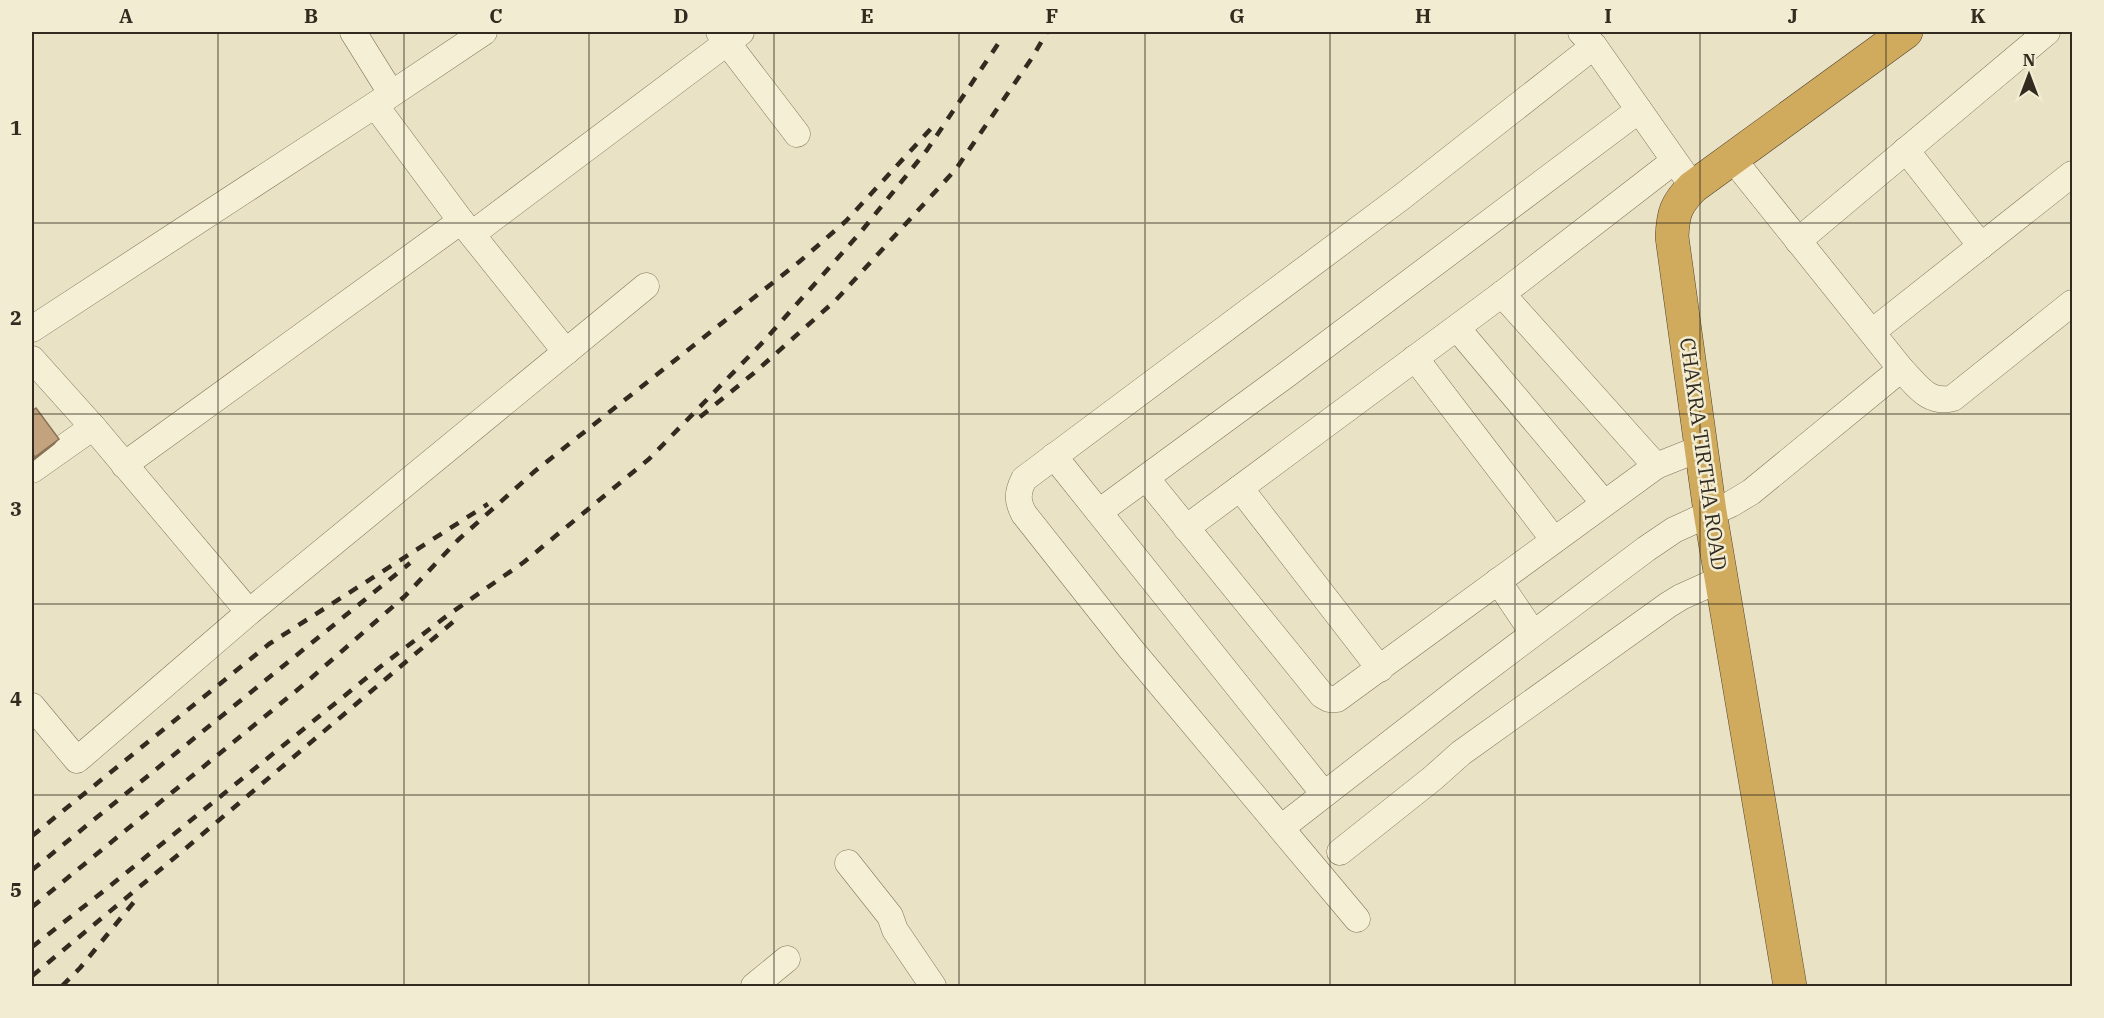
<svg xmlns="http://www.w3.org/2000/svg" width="2104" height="1018" viewBox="0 0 2104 1018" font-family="'IBM Plex Serif',serif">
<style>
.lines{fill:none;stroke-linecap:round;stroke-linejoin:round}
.minor-casing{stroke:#82755c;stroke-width:27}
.highway-casing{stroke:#504330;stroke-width:34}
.minor{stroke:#f5efd6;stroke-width:26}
.highway{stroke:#d0ab5d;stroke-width:33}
.rail{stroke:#332b1f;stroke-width:4.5;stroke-dasharray:10 10;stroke-linecap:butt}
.wall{fill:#a88c6c}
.shaded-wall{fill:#887258}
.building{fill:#c3a37d;stroke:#887258;stroke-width:1.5}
.grid{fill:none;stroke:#332b1f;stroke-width:1.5;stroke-opacity:0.55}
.labels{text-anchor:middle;stroke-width:5;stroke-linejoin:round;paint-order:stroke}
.street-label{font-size:21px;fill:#332b1f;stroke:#f1ecd2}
.neatline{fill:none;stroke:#332b1f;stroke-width:2}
.grid-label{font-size:20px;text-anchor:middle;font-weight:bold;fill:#332b1f}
</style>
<rect width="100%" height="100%" fill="#e9e2c4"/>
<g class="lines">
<!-- minor casing -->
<g class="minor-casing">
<g id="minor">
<polyline points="353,32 391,93"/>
<polyline points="719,32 797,134"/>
<polyline points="1581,32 1594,46 1684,174"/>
<polyline points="375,105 461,221 566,352"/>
<polyline points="1906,150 1981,246"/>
<path d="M1732,158l169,211c16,16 27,36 52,29l119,-95"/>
<polyline points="472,234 741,32"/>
<polyline points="1798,241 2047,32"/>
<polyline points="1502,294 1656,466"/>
<polyline points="1457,328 1604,503"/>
<polyline points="32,329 375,105 484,32"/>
<polyline points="1872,332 2072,174"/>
<polyline points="1415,358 1554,540"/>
<polyline points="32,359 93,427 249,612"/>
<polyline points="1054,456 1324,794"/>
<polyline points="124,465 461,221"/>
<polyline points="32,470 93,427"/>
<polyline points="1146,478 1322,695 1329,699 1337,699 1656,466 1701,448"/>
<polyline points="1240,488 1380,669"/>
<polyline points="1099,512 1286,375 1639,110"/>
<polyline points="1186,528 1502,294 1674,161"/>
<polyline points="1498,581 1533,633"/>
<polyline points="32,706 77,760 249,612 646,286"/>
<polyline points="1281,828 1469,682 1646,549 1674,530 1731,504 1751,492 1901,369"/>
<polyline points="1340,852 1433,778 1461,753 1668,605 1681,597 1721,579"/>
<polyline points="848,863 890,916 895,930 933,986"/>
<path d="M1357,919l-227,-271 -106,-134c-7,-13 -7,-21 0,-35l379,-283 191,-150"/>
<polyline points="754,986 787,959"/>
</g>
</g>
<!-- highway casing -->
<g class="highway-casing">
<path id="highway" d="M1790,986l-80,-474 -38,-275c1,-24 4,-33 21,-50l213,-155"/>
</g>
<!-- minor -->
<use href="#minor" class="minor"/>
<!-- highway -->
<use href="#highway" class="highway"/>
<!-- rail -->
<g class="rail">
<polyline points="700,417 754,373 836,300 956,169 1032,58 1047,32"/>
<polyline points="32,836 269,644 488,504"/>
<polyline points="32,870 410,563"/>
<polyline points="32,907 302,686 405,596 458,540 535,471 799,262 846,221 937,122"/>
<polyline points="32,947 105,890 380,667 448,615 524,562 649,459 763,342 860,233 927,150 1002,38"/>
<polyline points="32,976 179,854 460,616"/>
<polyline points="62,986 80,968 138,897"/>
</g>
</g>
<!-- wall -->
<polygon class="wall" points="32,411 55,444 32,462"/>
<!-- shaded-wall -->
<polygon class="shaded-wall" points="59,439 55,444 32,462 35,457"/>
<!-- building -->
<polygon class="building" points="36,408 59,439 35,457 32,453 32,411"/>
<!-- grid -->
<path class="grid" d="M218,32v954M404,32v954M589,32v954M774,32v954M959,32v954M1145,32v954M1330,32v954M1515,32v954M1700,32v954M1886,32v954M32,223h2040M32,414h2040M32,604h2040M32,795h2040"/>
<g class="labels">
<!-- street labels -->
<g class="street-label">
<text transform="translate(1703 454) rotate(82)" y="7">CHAKRA TIRTHA ROAD</text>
</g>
</g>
<!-- border -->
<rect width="2104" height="1018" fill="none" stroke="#f1ecd2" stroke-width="66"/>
<!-- north arrow -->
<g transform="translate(2029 75)" stroke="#f1ecd2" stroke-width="4.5" paint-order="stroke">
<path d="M0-4.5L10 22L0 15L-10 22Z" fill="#332b1f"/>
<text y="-9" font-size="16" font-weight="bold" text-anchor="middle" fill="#332b1f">N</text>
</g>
<rect x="33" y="33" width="2038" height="952" class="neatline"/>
<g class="grid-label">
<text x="126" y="23">A</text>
<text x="311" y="23">B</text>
<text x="496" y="23">C</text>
<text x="681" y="23">D</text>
<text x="867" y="23">E</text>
<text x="1052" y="23">F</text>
<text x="1237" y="23">G</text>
<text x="1423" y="23">H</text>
<text x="1608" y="23">I</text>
<text x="1793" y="23">J</text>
<text x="1978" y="23">K</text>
<text x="16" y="135">1</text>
<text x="16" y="325">2</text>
<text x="16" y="516">3</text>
<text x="16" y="706">4</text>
<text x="16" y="897">5</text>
</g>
</svg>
